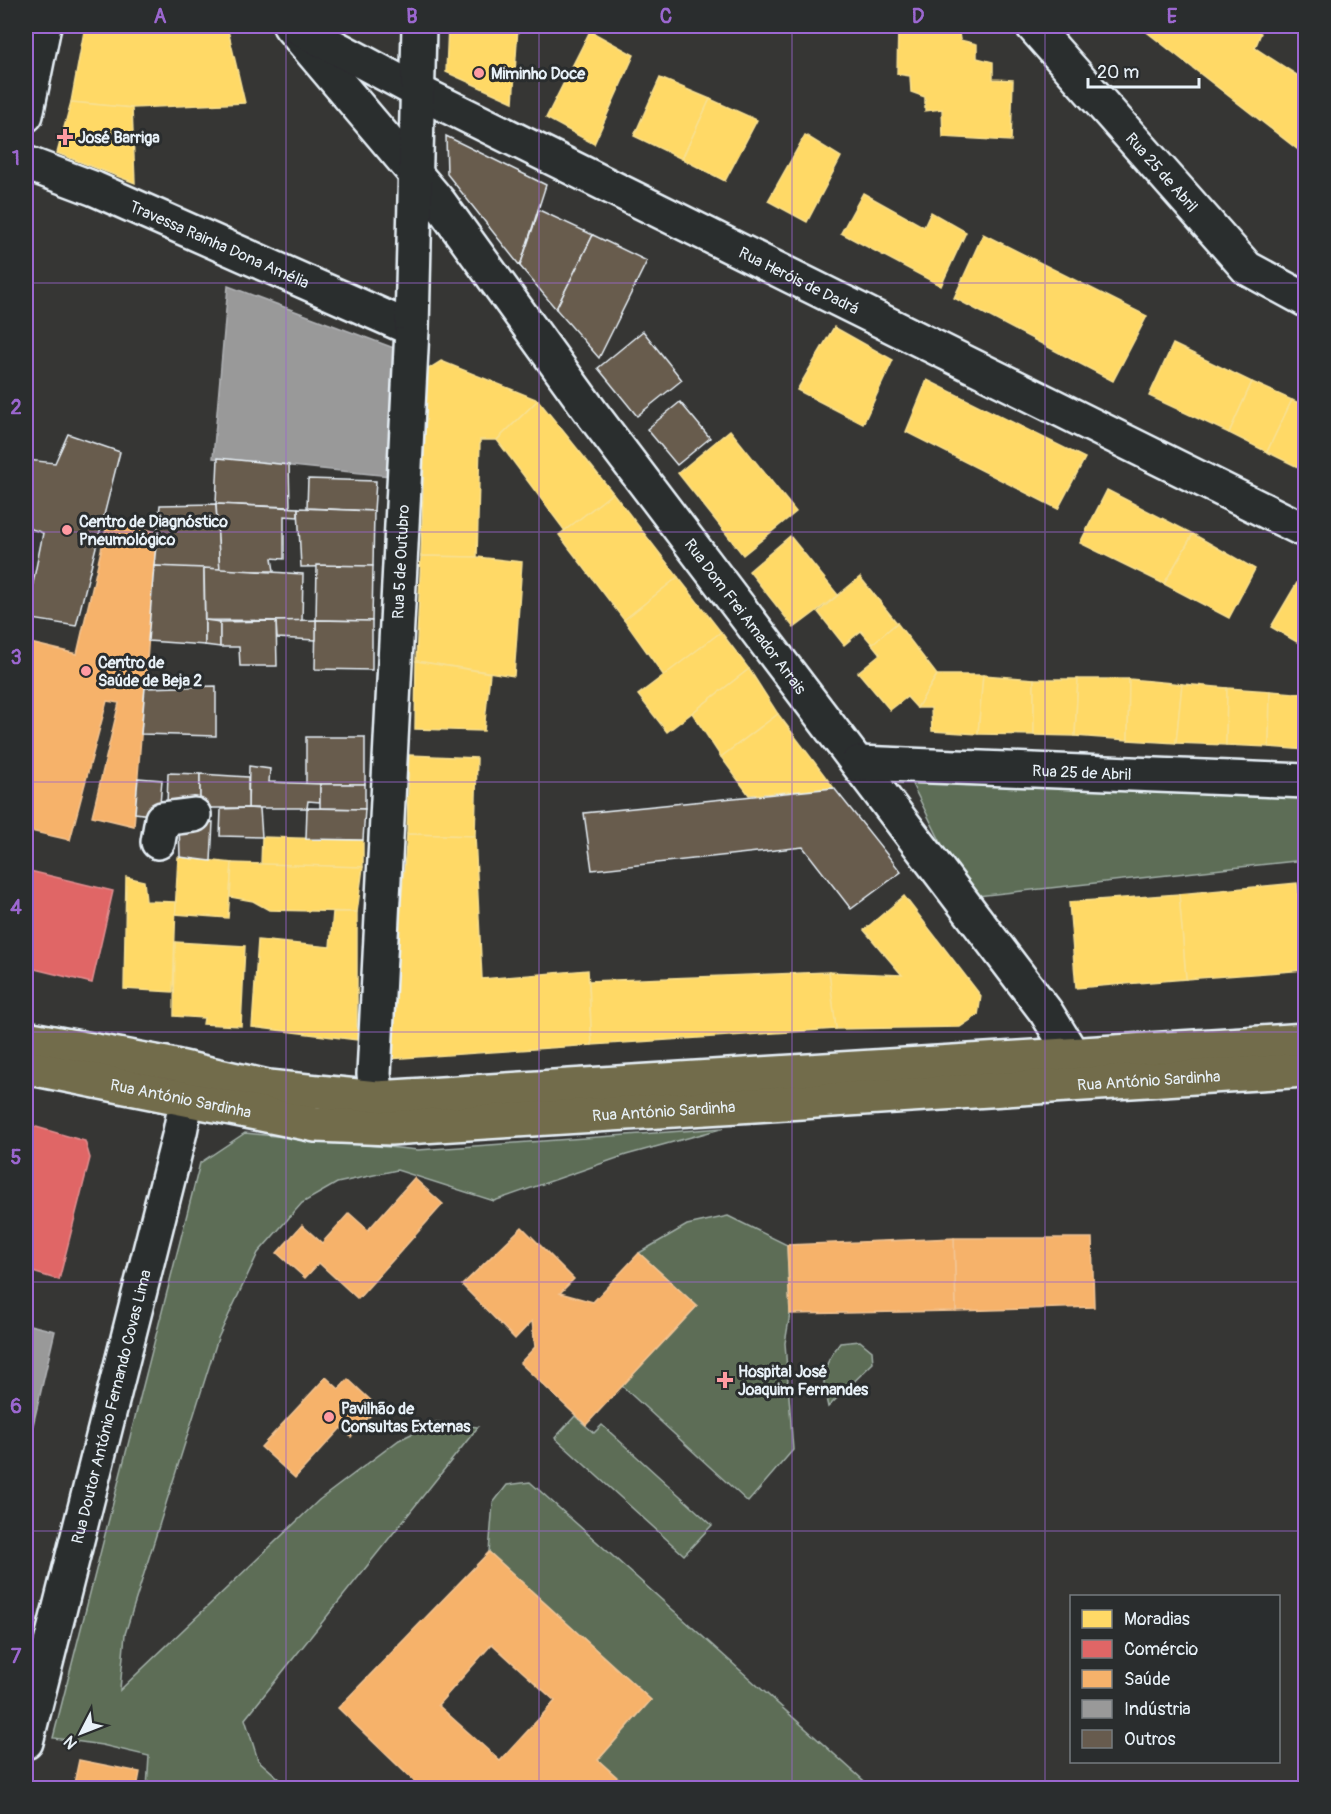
<svg xmlns="http://www.w3.org/2000/svg" width="1331" height="1814" viewBox="0 0 1331 1814" font-family="Pangolin,sans-serif">
<style>
.green{fill:#5d6d57;stroke:#a2afa8;stroke-width:1.5}
.homes{fill:#ffd966;stroke:#f8e092;stroke-width:1.5}
.shops{fill:#e06666;stroke:#e29092;stroke-width:1.5}
.health{fill:#f6b26b;stroke:#f2c595;stroke-width:1.5;fill-rule:evenodd}
.industry{fill:#999;stroke:#b1b3b6;stroke-width:1.5}
.building{fill:#675b4e;stroke:#e8f1f8;stroke-width:1.5}
.lines{fill:none;stroke-linecap:round;stroke-linejoin:round}
.minor-casing{stroke:#e8f1f8;stroke-width:38}
.major-casing{stroke:#e8f1f8;stroke-width:38}
.minor{stroke:#2a2d2e;stroke-width:33}
.major{stroke:#726c4b;stroke-width:33}
.grid{fill:none;stroke:#9c67d0;stroke-width:1.5;stroke-opacity:0.55}
.poi-dot{fill:#ff9aa2;stroke:#2a2d2e;stroke-width:2}
.labels{text-anchor:middle;stroke-width:6;stroke-linejoin:round;paint-order:stroke}
.poi-label{font-size:16px;font-weight:bold;fill:#e8f1f8;stroke:#2a2d2e;text-anchor:start}
.street-label{font-size:16px;fill:#e8f1f8;stroke:#2a2d2e}
.neatline{fill:none;stroke:#9c67d0;stroke-width:2}
.grid-label{font-size:20px;text-anchor:middle;font-weight:bold;fill:#9c67d0}
</style>
<rect width="100%" height="100%" fill="#363634"/>
<filter id="ink" filterUnits="userSpaceOnUse"><feTurbulence type="fractalNoise" baseFrequency=".0167" numOctaves="2"/><feDisplacementMap in="SourceGraphic" scale="12" xChannelSelector="R" yChannelSelector="G"/><feConvolveMatrix kernelMatrix="1 2 1 2 8 2 1 2 1" color-interpolation-filters="sRGB"/></filter>
<g filter="url(#ink)">
<!-- green -->
<g class="green">
<polygon points="910,780 1305,795 1305,860 968,897"/>
<polygon points="724,1128 626,1155 494,1201 397,1170 337,1183 302,1203 258,1253 218,1338 125,1634 120,1690 319,1500 399,1440 436,1422 478,1427 245,1719 258,1760 290,1788 147,1788 149,1756 102,1745 53,1738 200,1163 245,1133 418,1150"/>
<polygon points="728,1216 787,1245 790,1314 785,1343 793,1450 748,1502 622,1386 697,1306 639,1253 687,1225"/>
<path d="M860,1341l12,10 1,12 -45,44c-7,-31 -7,-39 12,-64z"/>
<polygon points="575,1416 594,1433 602,1425 712,1525 684,1555 555,1438"/>
<polygon points="530,1482 872,1788 629,1788 598,1760 651,1700 489,1552 493,1503 507,1485"/>
</g>
<!-- homes -->
<g class="homes">
<polygon points="85,26 227,26 245,103 132,108 71,102"/>
<polygon points="448,26 518,26 513,102 446,72"/>
<polygon points="898,26 958,26 960,40 977,44 977,58 993,62 993,79 1013,80 1011,141 943,137 942,109 925,111 925,97 911,92 910,76 897,74"/>
<polygon points="1139,26 1250,26 1261,33 1255,48 1306,81 1306,156"/>
<polygon points="590,31 634,55 594,144 546,118"/>
<polygon points="660,78 710,99 682,159 634,136"/>
<polygon points="710,99 757,120 725,181 682,159"/>
<polygon points="71,102 132,108 135,183 57,153"/>
<polygon points="805,135 841,157 807,222 768,201"/>
<polygon points="863,193 924,227 931,212 966,232 941,286 841,233"/>
<polygon points="983,234 1147,316 1113,381 954,298"/>
<polygon points="834,327 893,360 863,424 797,390"/>
<polygon points="1173,344 1252,382 1229,433 1149,396"/>
<polygon points="441,361 538,400 497,440 480,440 477,557 421,556 427,370"/>
<polygon points="927,380 1085,458 1058,509 906,432"/>
<polygon points="1252,382 1292,400 1267,452 1229,433"/>
<polygon points="538,400 613,493 565,531 497,440"/>
<polygon points="1292,400 1306,406 1306,471 1267,452"/>
<polygon points="730,430 796,512 743,555 678,473"/>
<polygon points="1107,490 1193,534 1164,584 1080,543"/>
<polygon points="613,493 678,577 624,620 559,535"/>
<polygon points="1193,534 1255,569 1229,618 1164,584"/>
<polygon points="790,536 838,595 794,628 749,571"/>
<polygon points="421,556 477,557 522,562 514,676 416,661"/>
<polygon points="1301,576 1306,579 1306,632 1297,642 1271,627"/>
<polygon points="678,577 721,632 664,676 624,620"/>
<polygon points="860,577 897,623 872,644 861,631 844,645 818,612"/>
<polygon points="897,623 937,675 917,708 907,697 890,710 858,672 880,654 872,644"/>
<polygon points="721,632 749,669 667,732 638,695"/>
<polygon points="416,661 490,673 484,731 415,729"/>
<polygon points="749,669 778,714 721,757 692,713"/>
<polygon points="937,675 983,675 978,734 932,731 931,708 917,708"/>
<polygon points="983,675 1034,679 1034,735 978,734"/>
<polygon points="1034,679 1078,679 1075,736 1034,735"/>
<polygon points="1078,679 1129,679 1128,740 1075,736"/>
<polygon points="1129,679 1182,684 1176,743 1128,740"/>
<polygon points="1182,684 1227,688 1226,745 1176,743"/>
<polygon points="1227,688 1270,691 1269,747 1226,745"/>
<polygon points="1270,691 1306,694 1306,750 1269,747"/>
<polygon points="778,714 834,788 749,795 721,757"/>
<polygon points="409,755 477,758 475,836 407,834"/>
<polygon points="407,834 475,836 482,979 588,970 592,1045 388,1059"/>
<polygon points="262,837 363,840 363,867 261,865"/>
<polygon points="178,857 232,863 228,918 175,914"/>
<polygon points="232,863 363,867 357,912 269,910 253,901 230,897"/>
<polygon points="126,877 144,881 146,901 176,902 173,992 124,989"/>
<polygon points="1297,883 1305,970 1186,979 1179,894"/>
<polygon points="1179,894 1186,979 1076,988 1069,902"/>
<polygon points="904,896 981,996 978,1015 960,1027 836,1029 829,972 902,975 864,930"/>
<polygon points="333,912 357,912 357,1040 252,1027 258,940 330,947"/>
<polygon points="1300,915 1306,915 1306,981"/>
<polygon points="175,942 245,946 241,1026 203,1024 204,1018 174,1016"/>
<polygon points="829,972 836,1029 592,1045 589,981"/>
</g>
<!-- shops -->
<g class="shops">
<polygon points="26,870 113,891 92,983 26,967"/>
<polygon points="26,1124 85,1141 90,1158 59,1280 26,1270"/>
</g>
<!-- health -->
<g class="health">
<polygon points="108,520 157,532 134,826 92,816 119,703 107,701 70,840 26,830 26,642 77,654"/>
<polygon points="414,1178 443,1204 358,1299 319,1263 305,1278 277,1253 302,1225 322,1243 349,1213 368,1230"/>
<polygon points="522,1227 574,1279 560,1293 593,1302 639,1253 697,1306 586,1425 520,1363 535,1347 532,1321 515,1339 462,1285"/>
<polygon points="954,1238 1092,1238 1094,1307 956,1311"/>
<polygon points="954,1238 956,1311 790,1314 787,1245"/>
<polygon points="326,1377 339,1389 348,1379 378,1407 351,1437 341,1428 295,1478 261,1447"/>
<path d="M489,1552l162,148 -53,60 31,28h-208l-83,-80zM492,1644l63,57 -55,60 -62,-56z"/>
<polygon points="79,1760 140,1772 137,1788 73,1788"/>
</g>
<!-- industry -->
<g class="industry">
<polygon points="228,286 394,348 390,476 213,458"/>
<polygon points="30,1325 55,1331 26,1455 26,1344"/>
</g>
<!-- building -->
<g class="building">
<polygon points="446,136 546,185 520,266 447,174"/>
<polygon points="539,210 593,235 556,309 520,266"/>
<polygon points="593,235 647,261 599,358 556,309"/>
<polygon points="643,331 682,380 637,416 598,368"/>
<polygon points="680,402 710,438 677,465 647,429"/>
<polygon points="68,434 120,452 76,626 26,618 43,533 26,527 27,460 55,463"/>
<polygon points="218,458 289,465 290,507 216,504"/>
<polygon points="308,479 376,481 374,511 307,508"/>
<polygon points="216,504 220,571 154,566 160,505"/>
<polygon points="216,504 298,508 298,517 284,516 284,559 272,558 274,571 220,571"/>
<polygon points="298,508 374,511 373,566 301,567"/>
<polygon points="317,565 373,566 372,621 316,620"/>
<polygon points="154,566 204,568 205,645 148,641"/>
<polygon points="204,568 303,574 302,621 205,620"/>
<polygon points="205,620 220,622 220,647 205,645"/>
<polygon points="316,620 372,621 372,670 315,669"/>
<polygon points="316,620 316,640 277,638 276,621"/>
<polygon points="276,621 277,666 240,666 239,647 220,647 220,622"/>
<polygon points="216,686 216,736 141,734 145,688"/>
<rect x="306" y="737" width="59" height="47"/>
<polygon points="249,766 270,769 269,782 320,784 320,802 308,801 307,808 248,808"/>
<polygon points="168,773 200,774 200,808 167,806"/>
<polygon points="200,774 248,777 248,808 200,808"/>
<polygon points="138,778 162,780 159,816 135,813"/>
<polygon points="320,784 365,784 365,809 320,808"/>
<polygon points="834,788 901,872 851,909 803,847 592,870 584,813"/>
<polygon points="248,808 260,809 262,837 220,836 221,809"/>
<polygon points="307,808 365,809 363,840 306,839"/>
<polygon points="213,822 211,861 180,857 179,823"/>
</g>
<g class="lines">
<!-- minor casing -->
<g class="minor-casing">
<g id="minor">
<path id="s1" d="M290,26l149,176 152,210 455,600 26,42"/>
<path id="s2" d="M1033,26l214,242 59,32"/>
<path id="s3" d="M301,29l116,62 889,440"/>
<polyline points="26,115 44,26"/>
<path id="s4" d="M26,163l69,26 317,140"/>
<path id="s5" d="M858,763l448,18"/>
<polyline points="158,842 162,819 194,815"/>
<path id="s6" d="M377,1098l-3,-24 38,-745 7,-303"/>
<path id="s7" d="M26,1742l154,-610 12,-60"/>
</g>
</g>
<!-- major casing -->
<g class="major-casing">
<g id="major">
<polyline points="26,1038 166,1064 268,1087 377,1098 1306,1040"/>
<path id="s8" d="M26,1067l290,58 74,3 916,-58"/>
</g>
</g>
<!-- minor -->
<use href="#minor" class="minor"/>
<!-- major -->
<use href="#major" class="major"/>
</g>
</g>
<!-- grid -->
<path class="grid" d="M286,26v1762M539,26v1762M792,26v1762M1045,26v1762M26,283h1280M26,532h1280M26,782h1280M26,1032h1280M26,1282h1280M26,1531h1280"/>
<!-- markers -->
<g class="poi-dot">
<circle cx="479" cy="73" r="6"/>
<path d="M62 128h6v6h6v6h-6v6h-6v-6h-6v-6h6z"/>
<circle cx="67" cy="530" r="6"/>
<circle cx="86" cy="671" r="6"/>
<path d="M722 1371h6v6h6v6h-6v6h-6v-6h-6v-6h6z"/>
<circle cx="329" cy="1417" r="6"/>
</g>
<g class="labels">
<!-- poi labels -->
<g class="poi-label">
<text x="491" y="79">Miminho Doce</text>
<text x="78" y="143">José Barriga</text>
<text x="79" y="527">Centro de Diagnóstico<tspan x="79" dy="18">Pneumológico</tspan></text>
<text x="98" y="668">Centro de<tspan x="98" dy="18">Saúde de Beja 2</tspan></text>
<text x="738" y="1377">Hospital José<tspan x="738" dy="18">Joaquim Fernandes</tspan></text>
<text x="341" y="1414">Pavilhão de<tspan x="341" dy="18">Consultas Externas</tspan></text>
</g>
<!-- street labels -->
<g class="street-label">
<text dy="6" stroke="none"><textPath href="#s2" startOffset="195">Rua 25 de Abril</textPath></text>
<text dy="6" stroke="none"><textPath href="#s4" startOffset="210">Travessa Rainha Dona Amélia</textPath></text>
<text dy="6" stroke="none"><textPath href="#s3" startOffset="558">Rua Heróis de Dadrá</textPath></text>
<text dy="6" stroke="none"><textPath href="#s6" startOffset="537">Rua 5 de Outubro</textPath></text>
<text dy="6" stroke="none"><textPath href="#s1" startOffset="746">Rua Dom Frei Amador Arrais</textPath></text>
<text dy="6" stroke="none"><textPath href="#s5" startOffset="224">Rua 25 de Abril</textPath></text>
<text dy="6" stroke="none"><textPath href="#s8" startOffset="1130">Rua António Sardinha</textPath></text>
<text dy="6" stroke="none"><textPath href="#s8" startOffset="158">Rua António Sardinha</textPath></text>
<text dy="6" stroke="none"><textPath href="#s8" startOffset="644">Rua António Sardinha</textPath></text>
<text dy="6" stroke="none"><textPath href="#s7" startOffset="346">Rua Doutor António Fernando Covas Lima</textPath></text>
</g>
</g>
<!-- margin -->
<rect width="1331" height="1814" fill="none" stroke="#2a2d2e" stroke-width="66"/>
<!-- legend -->
<rect x="1070" y="1595" width="210" height="168" fill="#2a2d2e" stroke="#767b7f" stroke-width="1.5"/>
<rect x="1082" y="1610" width="30" height="18" fill="#ffd966" stroke="#767b7f" stroke-width="1.5"/>
<text x="1124" y="1625" font-size="18" fill="#e8f1f8">Moradias</text>
<rect x="1082" y="1640" width="30" height="18" fill="#e06666" stroke="#767b7f" stroke-width="1.5"/>
<text x="1124" y="1655" font-size="18" fill="#e8f1f8">Comércio</text>
<rect x="1082" y="1670" width="30" height="18" fill="#f6b26b" stroke="#767b7f" stroke-width="1.5"/>
<text x="1124" y="1685" font-size="18" fill="#e8f1f8">Saúde</text>
<rect x="1082" y="1700" width="30" height="18" fill="#999999" stroke="#767b7f" stroke-width="1.5"/>
<text x="1124" y="1715" font-size="18" fill="#e8f1f8">Indústria</text>
<rect x="1082" y="1730" width="30" height="18" fill="#675b4e" stroke="#767b7f" stroke-width="1.5"/>
<text x="1124" y="1745" font-size="18" fill="#e8f1f8">Outros</text>
<!-- north arrow -->
<g transform="translate(81 1733) rotate(228)" stroke="#2a2d2e" stroke-width="4.5" paint-order="stroke">
<path d="M0-4.5L10 22L0 15L-10 22Z" fill="#e8f1f8"/>
<text y="-9" font-size="16" font-weight="bold" text-anchor="middle" fill="#e8f1f8">N</text>
</g>
<!-- scale -->
<path d="M1088 78v9h111v-9" fill="none" stroke="#e8f1f8" stroke-width="3"/>
<text x="1097" y="78" font-size="18" fill="#e8f1f8" stroke="#2a2d2e" stroke-width="4.5" paint-order="stroke">20 m</text>
<rect x="33" y="33" width="1265" height="1748" class="neatline"/>
<g class="grid-label">
<text x="160" y="23">A</text>
<text x="412" y="23">B</text>
<text x="666" y="23">C</text>
<text x="918" y="23">D</text>
<text x="1172" y="23">E</text>
<text x="16" y="165">1</text>
<text x="16" y="414">2</text>
<text x="16" y="664">3</text>
<text x="16" y="914">4</text>
<text x="16" y="1164">5</text>
<text x="16" y="1413">6</text>
<text x="16" y="1663">7</text>
</g>
</svg>
